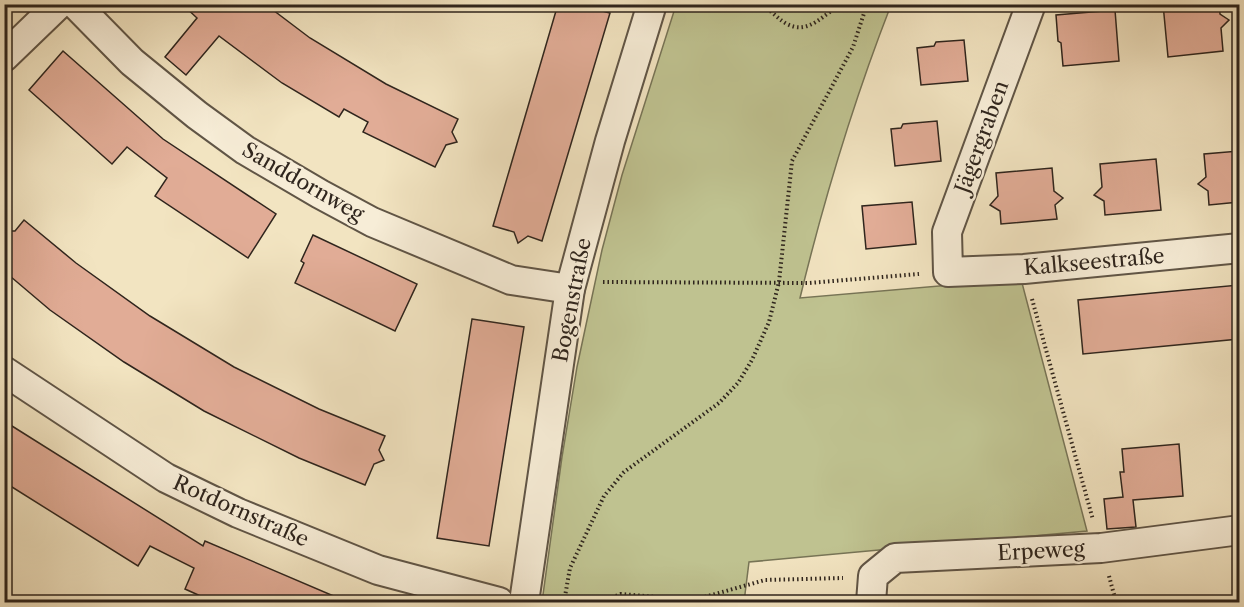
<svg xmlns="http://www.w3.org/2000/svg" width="1244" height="607" viewBox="0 0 1244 607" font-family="'Libre Caslon Text',serif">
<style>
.green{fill:#bfc290;stroke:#777456;stroke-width:1.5}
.building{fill:#e1ac96;stroke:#2f251d;stroke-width:1.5}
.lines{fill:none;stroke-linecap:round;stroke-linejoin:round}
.minor-casing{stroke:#605546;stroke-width:32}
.path{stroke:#2f251d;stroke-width:4;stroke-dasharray:1.5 3;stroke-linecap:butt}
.minor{stroke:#f7edd7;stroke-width:28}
.labels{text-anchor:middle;stroke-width:5;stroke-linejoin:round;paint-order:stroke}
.street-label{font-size:21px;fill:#2f251d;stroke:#f7edd7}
</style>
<rect width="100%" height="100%" fill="#f2e4c1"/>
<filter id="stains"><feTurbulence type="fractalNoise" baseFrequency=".00333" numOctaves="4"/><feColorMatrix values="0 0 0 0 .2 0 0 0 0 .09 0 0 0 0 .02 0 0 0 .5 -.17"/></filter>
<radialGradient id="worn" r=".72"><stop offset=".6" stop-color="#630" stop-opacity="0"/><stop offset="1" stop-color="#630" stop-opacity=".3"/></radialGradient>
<!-- green -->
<path class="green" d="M676,5h215c-37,95 -67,194 -91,293l221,-19 66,252 -338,31 -5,40h-202l20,-145 15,-90 25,-117 20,-75z"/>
<!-- building -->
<g class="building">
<polygon points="182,4 265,4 310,38 386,84 458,119 452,132 457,142 446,145 435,167 363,132 368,122 344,109 339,117 282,83 219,36 186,75 165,57 197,18"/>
<polygon points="558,4 593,4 595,9 610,13 542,241 528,236 518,243 514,232 493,226"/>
<polygon points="1163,4 1219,4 1220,14 1229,20 1221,28 1223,51 1168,57"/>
<polygon points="1115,10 1119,61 1063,66 1061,43 1058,41 1056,15"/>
<polygon points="964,40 968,81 921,85 917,48 934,46 936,42"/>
<polygon points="63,51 163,139 276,214 248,258 155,196 167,178 127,147 112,164 29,90"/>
<polygon points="937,121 941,161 895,166 891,129 901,128 903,124"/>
<polygon points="1239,151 1239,202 1209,205 1208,191 1198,184 1206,177 1204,154"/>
<polygon points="1156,159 1161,210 1105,215 1104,201 1094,195 1102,187 1100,164"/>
<polygon points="1052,168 1054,191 1063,198 1055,205 1057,219 1001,224 1000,211 990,205 998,196 996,173"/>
<polygon points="912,202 916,244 866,249 862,206"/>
<polygon points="24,220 76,263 150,316 234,367 319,409 385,436 379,450 384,460 374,464 365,485 299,458 204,411 124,362 50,310 4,271 4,231 15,231"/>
<polygon points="313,235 417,284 395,331 295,283 304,263 301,261"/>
<polygon points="1239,285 1239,339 1083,354 1078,300"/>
<polygon points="472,319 524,327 489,546 437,538"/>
<polygon points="4,421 203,546 205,541 350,603 216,603 185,589 194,568 150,546 138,566 4,482"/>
<polygon points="1179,444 1183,496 1133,500 1136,527 1107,529 1104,499 1123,497 1120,472 1124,472 1122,449"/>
</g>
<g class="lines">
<!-- minor casing -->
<g class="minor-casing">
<g id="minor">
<polyline points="75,4 132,62 197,115 245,150 320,194 372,222 511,280 570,289"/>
<polyline points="1031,4 947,232 948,272 1024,269 1240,248"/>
<polyline points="4,57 59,4"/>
<polyline points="4,371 166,478 238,513 378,570 499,602"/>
<polyline points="524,602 570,289 610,141 652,4"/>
<polyline points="871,602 873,576 895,558 1101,548 1240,530"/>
</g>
</g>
<!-- path -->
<g class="path">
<path d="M759,4c12,5 17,14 28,20 23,12 37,-12 56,-20"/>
<polyline points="603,282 809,283 919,274"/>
<polyline points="1032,299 1093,520"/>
<polyline points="1109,576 1116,602"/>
<polyline points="564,602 570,568 604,496 624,472 719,403 738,383 752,360 769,322 779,282 792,161 853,47 867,4"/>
<polyline points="599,602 621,594 694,600 765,580 843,578"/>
</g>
<!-- minor -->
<use href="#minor" class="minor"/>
</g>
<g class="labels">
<!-- street labels -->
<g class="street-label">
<text transform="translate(982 137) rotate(-70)" y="7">Jägergraben</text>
<text transform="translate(303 182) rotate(30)" y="7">Sanddornweg</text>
<text transform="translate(1094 262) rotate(-5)" y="7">Kalkseestraße</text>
<text transform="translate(572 300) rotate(-79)" y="7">Bogenstraße</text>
<text transform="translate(241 511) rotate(24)" y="7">Rotdornstraße</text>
<text transform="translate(1041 551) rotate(-3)" y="7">Erpeweg</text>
</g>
</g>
<!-- margin -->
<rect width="1244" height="607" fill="none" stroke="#f2e4c1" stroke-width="24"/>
<rect x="6" y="6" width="1232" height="595" fill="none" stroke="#2f251d" stroke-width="3"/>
<rect x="12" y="12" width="1220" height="583" fill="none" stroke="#2f251d" stroke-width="1.5"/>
<rect width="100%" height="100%" filter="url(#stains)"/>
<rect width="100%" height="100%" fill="url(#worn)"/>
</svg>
